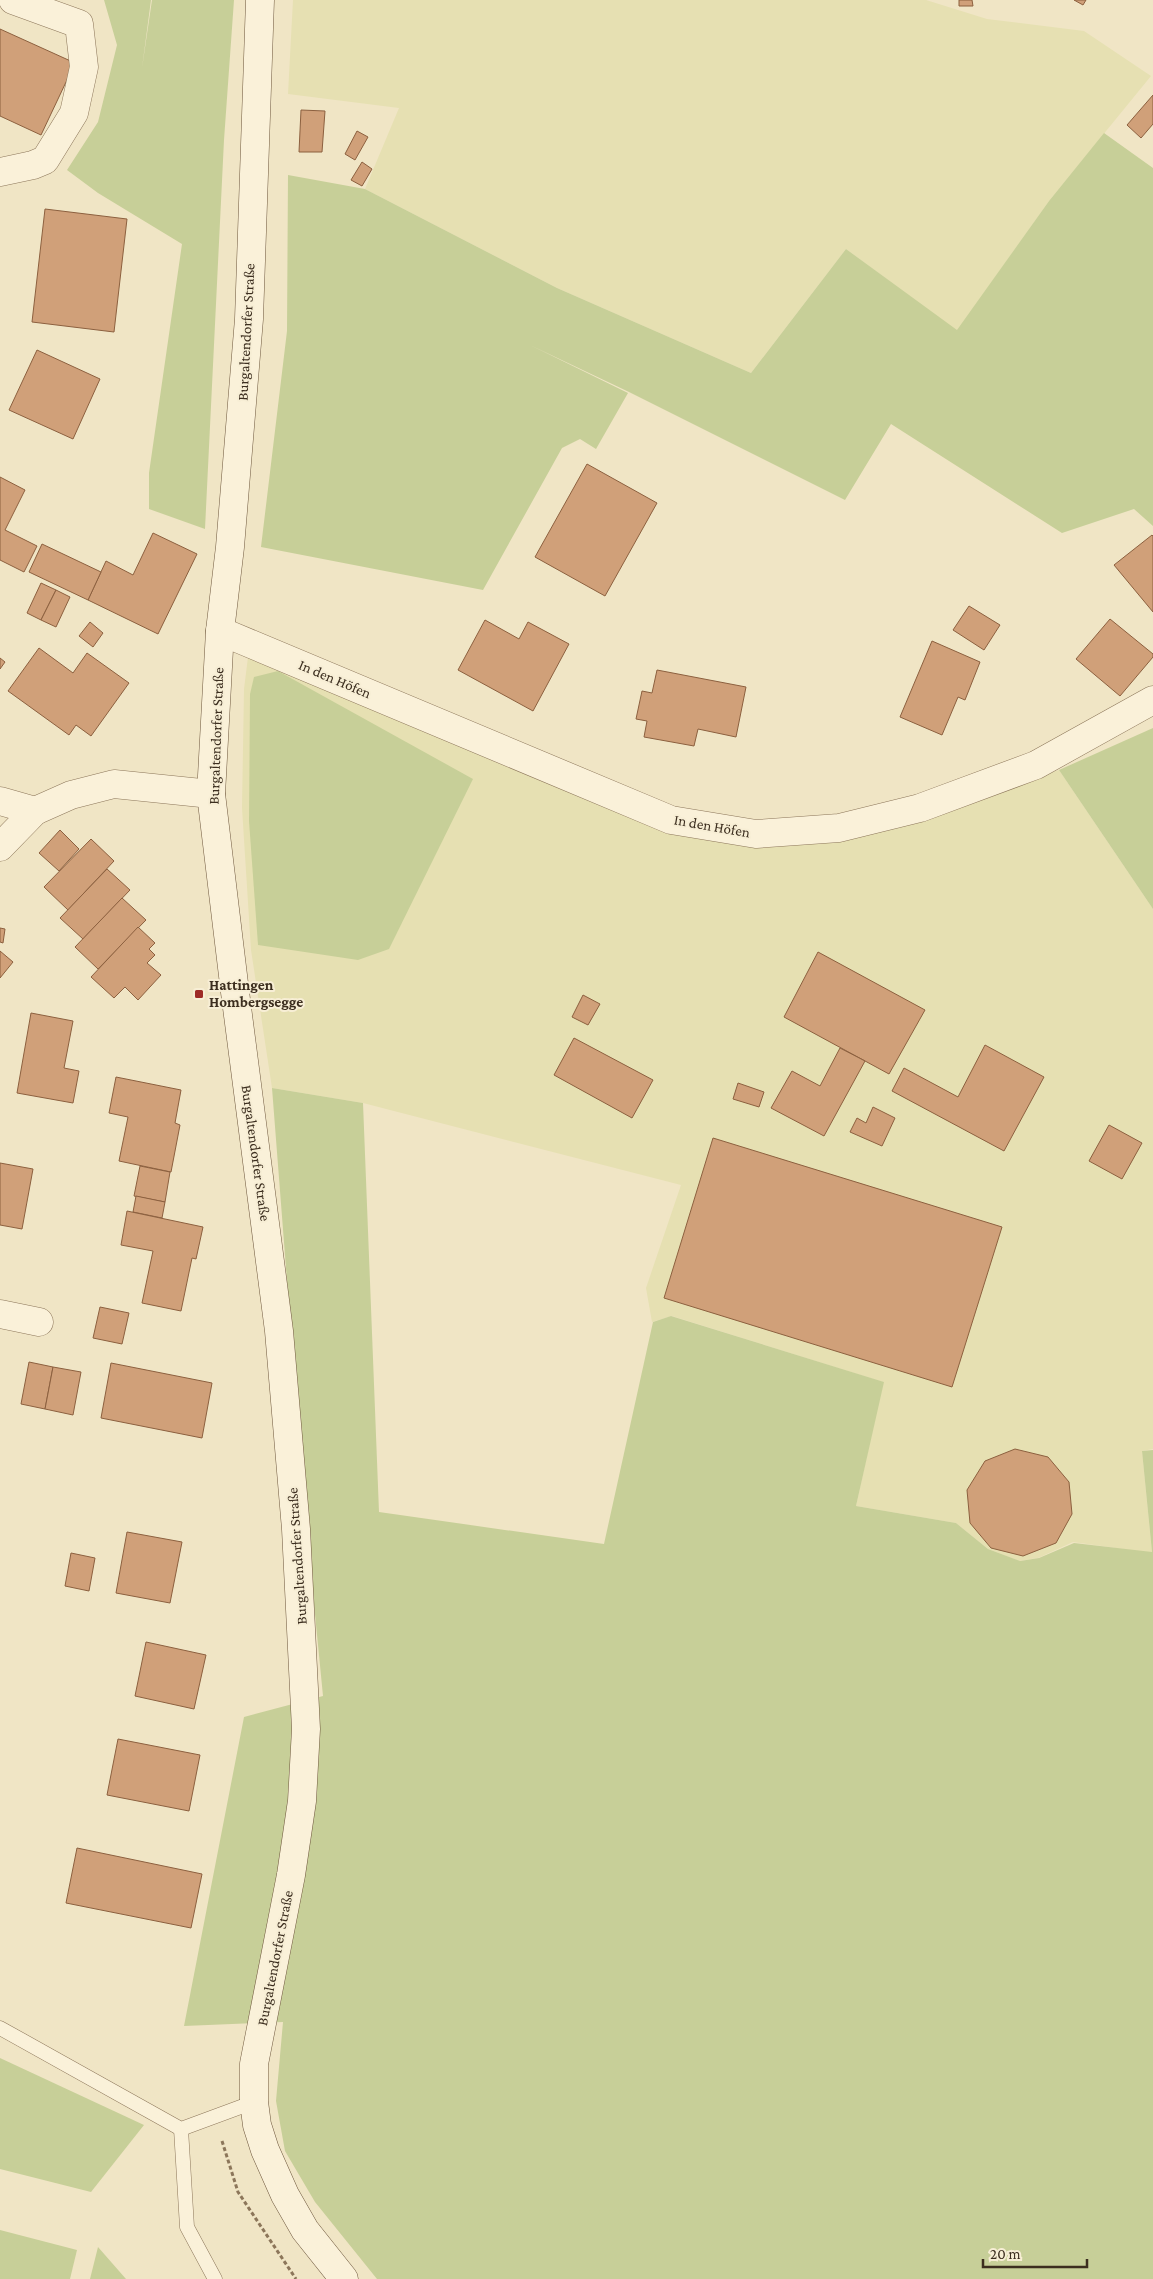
<svg xmlns="http://www.w3.org/2000/svg" width="1153" height="2279" viewBox="0 0 1153 2279" font-family="'Crimson Pro',serif">
<style>
.farmland{fill:#e6e0b2}
.green{fill:#c7cf98}
.building{fill:#d0a079;stroke:#8c603f}
.lines{fill:none;stroke-linecap:round;stroke-linejoin:round}
.service-casing{stroke:#8c765a;stroke-width:15}
.minor-casing{stroke:#8c765a;stroke-width:29}
.secondary-casing{stroke:#6e573d;stroke-width:29}
.path{stroke:#8c765a;stroke-width:3;stroke-dasharray:4 2.5;stroke-linecap:butt}
.service{stroke:#faf1d9;stroke-width:14}
.minor{stroke:#faf1d9;stroke-width:28}
.secondary{stroke:#faf1d9;stroke-width:28}
.poi-dot{fill:#9e2b27;stroke:#f7eed5;stroke-width:2}
.labels{text-anchor:middle;stroke-width:4;stroke-linejoin:round;paint-order:stroke}
.street-label{font-size:15px;fill:#3c2e1f;stroke:#f7eed5}
.poi-label{font-size:15px;font-weight:bold;fill:#3c2e1f;stroke:#f7eed5;text-anchor:start}
</style>
<rect width="100%" height="100%" fill="#f0e5c5"/>
<!-- farmland -->
<g class="farmland">
<polygon points="293,0 926,0 987,19 1084,31 1151,76 1049,201 957,331 846,249 751,373 557,288 365,189 399,108 288,94"/>
<polygon points="248,657 293,671 633,819 759,848 841,841 1059,770 1153,909 1153,1449 1142,1451 1152,1553 1073,1542 1038,1558 1019,1561 988,1549 956,1523 856,1506 883,1382 672,1316 652,1322 646,1288 681,1185 363,1103 272,1088 251,950 242,808 244,689"/>
</g>
<!-- green -->
<g class="green">
<polygon points="104,0 151,0 142,68 152,0 234,0 224,140 205,529 149,509 149,473 182,244 98,193 67,170 98,122 117,45"/>
<polygon points="1104,133 1153,168 1153,526 1134,509 1062,533 891,424 845,500 629,392 530,345 628,393 596,449 580,439 562,448 483,590 261,547 287,331 288,175 365,189 557,288 751,373 846,249 957,330 1049,201"/>
<polygon points="278,671 473,779 389,949 358,960 258,945 249,821 250,694 254,677"/>
<polygon points="1153,728 1153,909 1059,770"/>
<polygon points="272,1088 363,1103 379,1512 604,1544 653,1322 671,1316 884,1382 856,1506 956,1523 988,1549 1020,1561 1039,1558 1074,1543 1152,1552 1142,1451 1153,1450 1153,2279 377,2279 315,2202 285,2151 276,2101 283,2022 184,2026 244,1717 323,1696 305,1512"/>
<polygon points="0,2058 144,2125 91,2192 0,2169"/>
<polygon points="0,2230 77,2250 70,2279 0,2279"/>
<polygon points="98,2247 126,2279 90,2279"/>
</g>
<!-- building -->
<g class="building">
<polygon points="959,0 972,0 973,6 959,6"/>
<polygon points="1074,0 1086,0 1083,5"/>
<polygon points="0,29 75,63 41,135 0,116"/>
<polygon points="1153,95 1153,124 1141,138 1127,125"/>
<polygon points="301,110 325,111 322,152 299,152"/>
<polygon points="357,131 368,137 355,160 345,154"/>
<polygon points="362,162 372,169 362,186 351,180"/>
<polygon points="45,209 127,219 114,332 32,322"/>
<polygon points="37,350 100,379 73,439 9,410"/>
<polygon points="587,464 657,503 605,596 535,557"/>
<polygon points="0,477 25,490 5,530 37,546 24,572 0,560"/>
<polygon points="153,533 197,554 158,634 88,600 106,561 133,575"/>
<polygon points="1152,535 1153,536 1153,612 1114,565"/>
<polygon points="42,544 101,572 88,600 29,572"/>
<polygon points="41,583 56,590 41,620 27,613"/>
<polygon points="56,590 70,597 56,627 41,620"/>
<polygon points="969,606 1000,625 984,650 953,630"/>
<polygon points="1110,619 1153,654 1153,657 1120,696 1076,659"/>
<polygon points="485,620 519,639 528,622 569,644 533,711 458,670"/>
<polygon points="90,622 103,633 93,647 79,636"/>
<polygon points="932,641 980,662 965,700 958,697 942,735 900,717"/>
<polygon points="39,648 73,673 87,653 129,683 91,736 76,725 69,735 8,691"/>
<polygon points="0,658 5,662 0,669"/>
<polygon points="657,670 746,687 736,737 698,729 694,746 644,737 647,721 636,719 642,691 652,693"/>
<polygon points="60,830 79,849 59,871 39,853"/>
<polygon points="91,839 114,861 68,910 44,887"/>
<polygon points="107,869 130,890 83,939 60,918"/>
<polygon points="122,898 146,920 98,969 75,947"/>
<polygon points="138,927 155,943 149,949 155,955 147,963 161,975 138,1000 125,987 114,998 91,977"/>
<polygon points="0,928 5,929 3,943 0,942"/>
<polygon points="0,951 13,962 0,978"/>
<polygon points="818,952 925,1010 889,1074 784,1017"/>
<polygon points="583,995 600,1004 588,1025 572,1017"/>
<polygon points="31,1013 73,1021 64,1068 79,1071 73,1103 17,1093"/>
<polygon points="574,1038 653,1080 632,1118 554,1075"/>
<polygon points="985,1045 1044,1077 1004,1151 892,1091 904,1068 958,1097"/>
<polygon points="840,1048 865,1061 824,1136 771,1108 792,1071 820,1086"/>
<polygon points="116,1077 181,1090 175,1123 180,1125 171,1172 119,1161 128,1117 109,1113"/>
<polygon points="738,1083 764,1092 759,1107 733,1099"/>
<polygon points="873,1107 895,1118 882,1146 850,1132 857,1118 866,1123"/>
<polygon points="1109,1125 1142,1143 1122,1179 1089,1161"/>
<polygon points="713,1138 1002,1227 952,1387 664,1298"/>
<polygon points="0,1163 33,1169 22,1229 0,1225"/>
<polygon points="140,1166 170,1172 165,1202 134,1196"/>
<polygon points="136,1196 165,1202 162,1218 133,1212"/>
<polygon points="127,1211 203,1227 196,1259 192,1258 181,1311 142,1303 153,1251 121,1245"/>
<polygon points="100,1307 129,1313 122,1344 93,1338"/>
<polygon points="29,1362 53,1367 45,1409 21,1404"/>
<polygon points="111,1363 212,1383 202,1438 101,1418"/>
<polygon points="53,1367 81,1372 73,1415 45,1409"/>
<polygon points="1015,1449 1048,1457 1069,1482 1072,1514 1056,1543 1023,1556 991,1548 970,1523 967,1490 985,1461"/>
<polygon points="127,1532 182,1542 170,1603 116,1593"/>
<polygon points="71,1553 95,1558 89,1591 65,1586"/>
<polygon points="146,1642 206,1655 194,1709 135,1696"/>
<polygon points="118,1739 200,1755 189,1811 107,1795"/>
<polygon points="77,1848 202,1874 191,1928 66,1903"/>
</g>
<g class="lines">
<!-- service casing -->
<g class="service-casing">
<g id="service">
<polyline points="0,2028 181,2129 254,2102"/>
<polyline points="181,2129 187,2227 215,2279"/>
</g>
</g>
<!-- minor casing -->
<g class="minor-casing">
<g id="minor">
<polyline points="0,172 33,165 45,160 74,113 84,67 79,24 13,0"/>
<polyline points="220,631 671,820 756,834 839,828 920,808 1036,765 1153,700"/>
<polyline points="0,801 35,811 71,795 114,784 211,794"/>
<polyline points="0,847 35,811"/>
<polyline points="0,1314 39,1322"/>
</g>
</g>
<!-- secondary casing -->
<g class="secondary-casing">
<polyline id="secondary" points="260,0 249,319 230,547 220,631 211,794 235,992 279,1331 296,1529 306,1729 302,1801 291,1875 254,2064 254,2102 257,2125 265,2150 285,2195 305,2230 344,2279"/>
</g>
<!-- path -->
<polyline class="path" points="222,2141 238,2192 296,2279"/>
<!-- service -->
<use href="#service" class="service"/>
<!-- minor -->
<use href="#minor" class="minor"/>
<!-- secondary -->
<use href="#secondary" class="secondary"/>
</g>
<!-- markers -->
<rect class="poi-dot" x="194" y="989" width="10" height="10" rx="2.5"/>
<g class="labels">
<!-- street labels -->
<g class="street-label">
<text transform="translate(246 332) rotate(-87)" y="5">Burgaltendorfer Straße</text>
<text transform="translate(335 679) rotate(23)" y="5">In den Höfen</text>
<text transform="translate(216 736) rotate(-88)" y="5">Burgaltendorfer Straße</text>
<text transform="translate(712 826) rotate(10)" y="5">In den Höfen</text>
<text transform="translate(256 1153) rotate(82)" y="5">Burgaltendorfer Straße</text>
<text transform="translate(297 1556) rotate(-94)" y="5">Burgaltendorfer Straße</text>
<text transform="translate(275 1958) rotate(-79)" y="5">Burgaltendorfer Straße</text>
</g>
<!-- poi labels -->
<g class="poi-label">
<text x="209" y="990">Hattingen<tspan x="209" dy="17">Hombergsegge</tspan></text>
</g>
</g>
<!-- scale -->
<path d="M983 2259v8h104v-8" fill="none" stroke="#3c2e1f" stroke-width="2.5"/>
<text x="990" y="2259" font-size="15" fill="#3c2e1f" stroke="#f7eed5" stroke-width="4" paint-order="stroke">20 m</text>
</svg>
